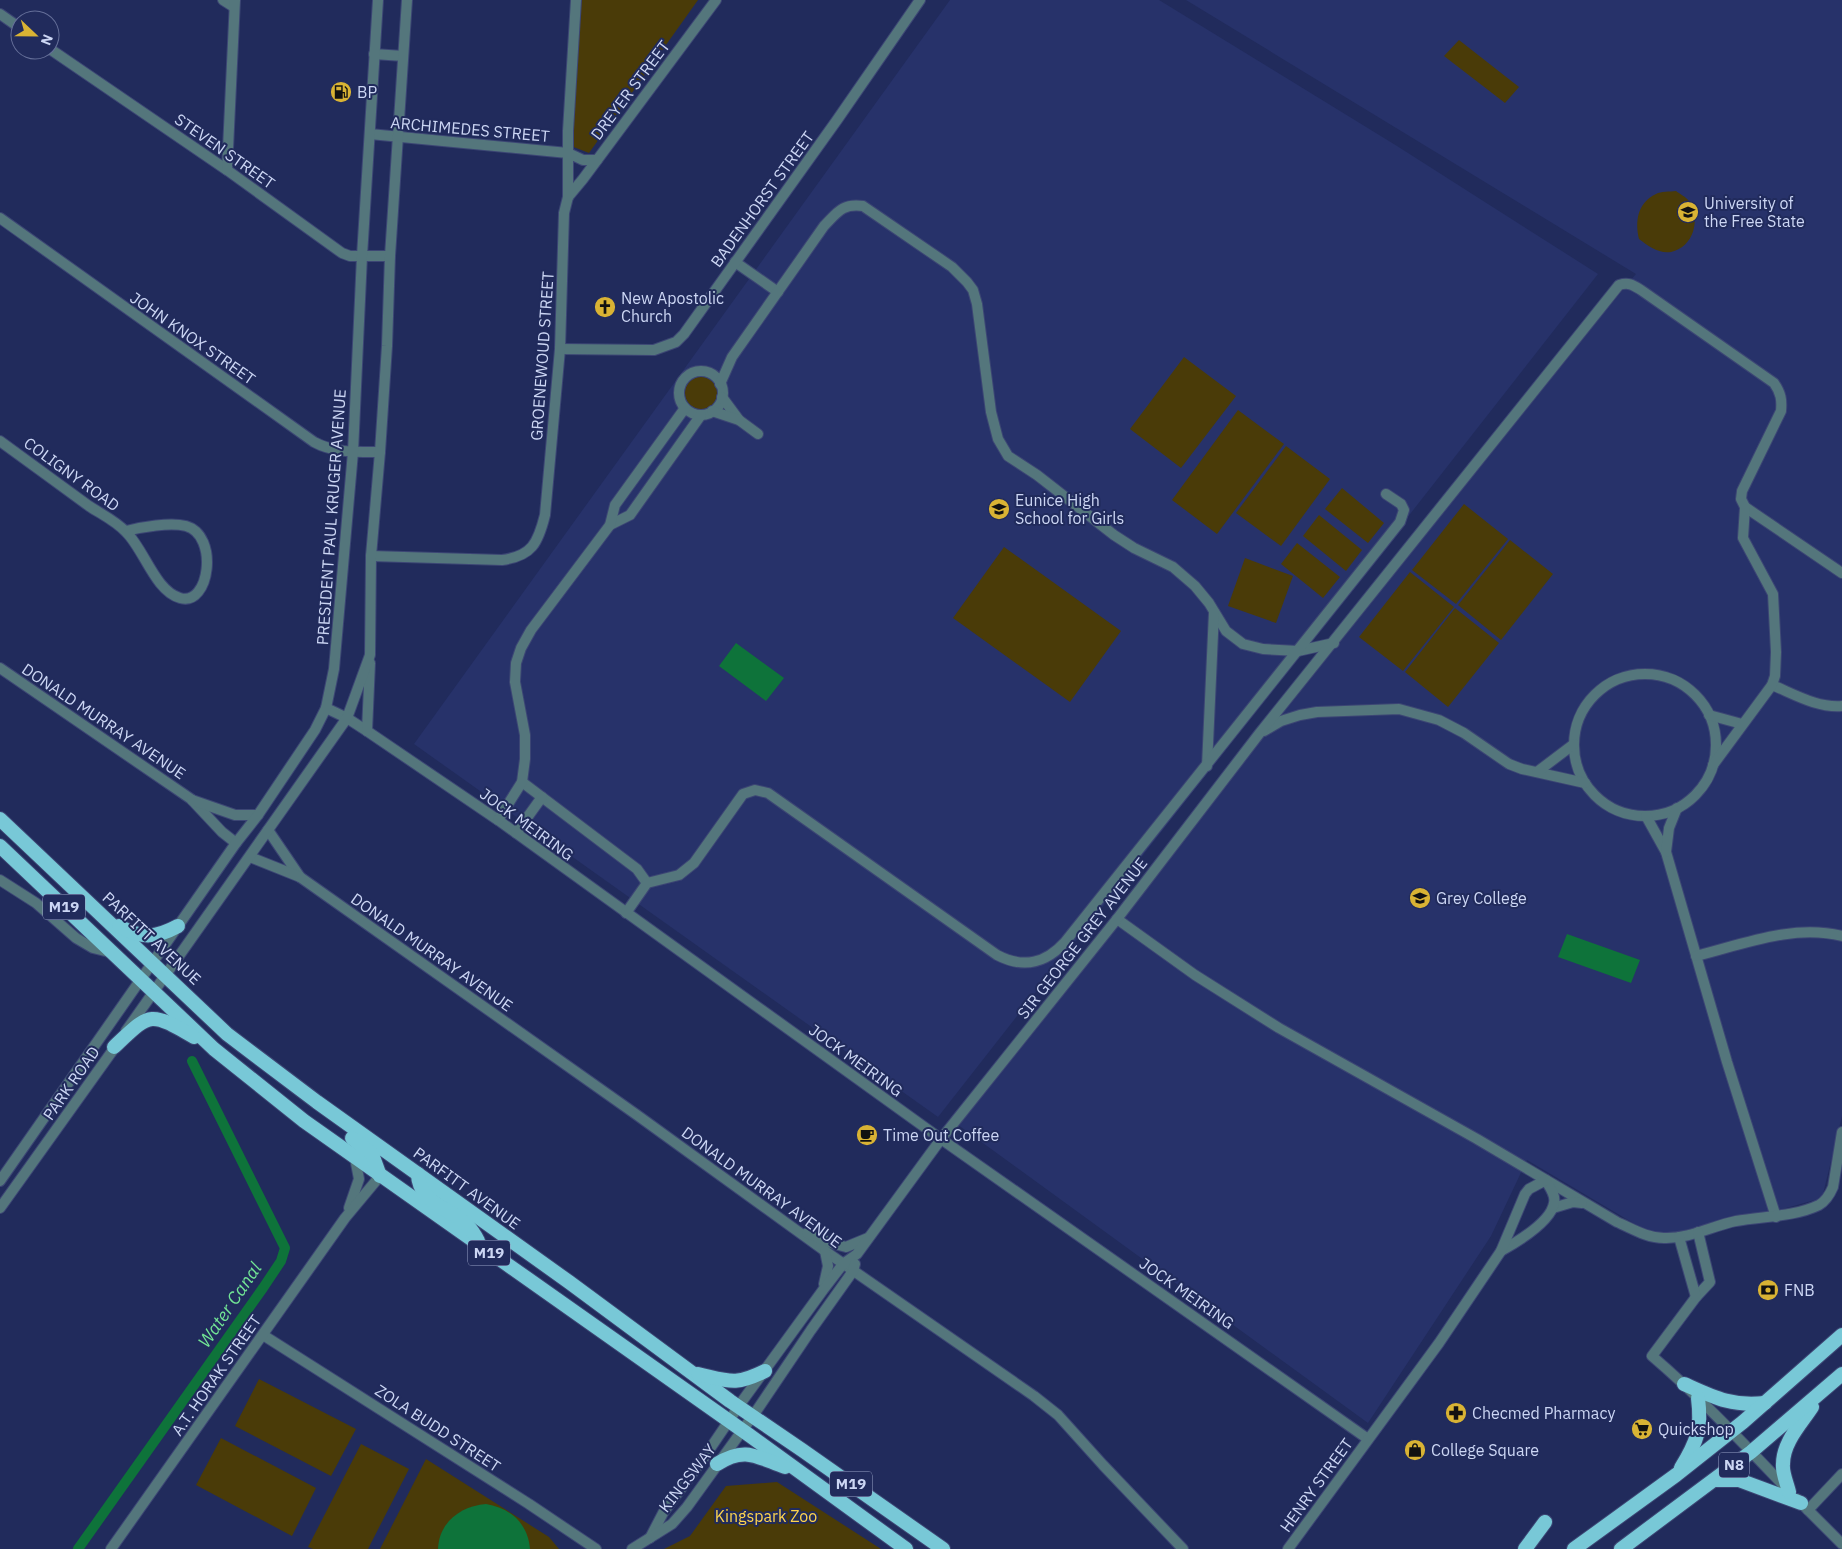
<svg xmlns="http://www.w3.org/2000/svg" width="1842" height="1549" viewBox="0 0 1842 1549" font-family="'IBM Plex Sans',sans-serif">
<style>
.built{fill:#27326a}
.green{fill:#4a3b08}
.water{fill:#0e733a}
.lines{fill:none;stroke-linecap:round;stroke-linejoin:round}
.canal{stroke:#0e733a;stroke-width:10}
.minor-casing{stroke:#3c4674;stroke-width:12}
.tertiary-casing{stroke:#3c4674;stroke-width:12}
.trunk-casing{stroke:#3c4674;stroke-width:16}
.minor{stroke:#54767c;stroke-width:10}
.tertiary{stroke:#54767c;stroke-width:10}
.trunk{stroke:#78c8d7;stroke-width:14}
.labels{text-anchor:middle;stroke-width:4;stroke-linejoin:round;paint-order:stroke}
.shield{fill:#212b5c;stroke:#99a3c6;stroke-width:1}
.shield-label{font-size:15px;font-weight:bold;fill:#ccd6f4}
.street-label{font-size:16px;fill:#ccd6f4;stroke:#212b5c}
.poi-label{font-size:16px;fill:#ccd6f4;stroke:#212b5c;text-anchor:start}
.park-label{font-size:16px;fill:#fed44d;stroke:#212b5c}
.water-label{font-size:18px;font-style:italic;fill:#72e595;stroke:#212b5c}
</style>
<rect width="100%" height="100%" fill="#212b5c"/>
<!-- built -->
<g class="built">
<polygon points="950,0 1159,0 1397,146 1598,274 938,1117 414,744"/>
<polygon points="1186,0 1842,0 1842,1116 1822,1198 1772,1212 1655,1236 1527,1160 1491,1236 1368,1423 954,1122 1253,735 1636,274"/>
</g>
<!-- green -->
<g class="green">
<polygon points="581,0 698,0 589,153 571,146"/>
<polygon points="1459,40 1519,87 1505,103 1444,56"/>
<path d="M1676,191c4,3 10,6 13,10 12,18 5,46 -18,51 -12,2 -23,-6 -32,-13 -4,-17 -2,-36 17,-45 5,-3 14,-2 20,-3z"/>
<polygon points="1184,357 1236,396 1181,468 1130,429"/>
<circle cx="701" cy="393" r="16"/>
<polygon points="1238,410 1284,444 1217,534 1172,500"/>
<polygon points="1286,446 1330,479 1281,546 1236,513"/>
<polygon points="1342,488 1384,523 1368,543 1325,509"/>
<polygon points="1464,504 1508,539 1456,604 1412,570"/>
<polygon points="1319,515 1362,550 1346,571 1303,536"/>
<polygon points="1510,540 1553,574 1501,640 1458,605"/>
<polygon points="1297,543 1340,577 1323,598 1281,564"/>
<polygon points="1004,547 1121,631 1070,702 953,618"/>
<polygon points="1245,558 1293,576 1276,623 1228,606"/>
<polygon points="1410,572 1454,607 1403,671 1359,637"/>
<polygon points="1455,608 1499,643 1448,707 1405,672"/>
<polygon points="259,1379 356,1429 331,1476 235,1426"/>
<polygon points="221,1438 316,1488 292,1536 196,1485"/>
<polygon points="361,1444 409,1469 368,1549 313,1549 308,1547"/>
<polygon points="426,1459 549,1537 559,1549 380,1549"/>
<polygon points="777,1482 881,1549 664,1549 690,1536 726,1486"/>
</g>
<!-- water -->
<g class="water">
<polygon points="736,643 784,678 766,701 719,666"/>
<polygon points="1567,934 1640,960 1631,983 1558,957"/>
<path d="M486,1504c25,4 42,20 44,45h-92c1,-27 23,-43 48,-45z"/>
</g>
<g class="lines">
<!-- canal -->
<polyline class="canal" points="78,1549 263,1288 281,1261 285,1248 192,1061"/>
<!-- minor casing -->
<g class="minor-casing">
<g id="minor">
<polyline points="223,0 234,7"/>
<polyline points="0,14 20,28"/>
<polyline points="50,49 227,170 342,253 350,256 390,256"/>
<polyline points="370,134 568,153 583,160 597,160"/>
<polyline points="227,170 235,0"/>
<polyline points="568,197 583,179 716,0"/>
<path d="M0,218l314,224c20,11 44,10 66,10"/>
<polyline points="735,262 778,292"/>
<polyline points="560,349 654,350 676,342 684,334 837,120 920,0"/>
<circle cx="701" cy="393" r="22"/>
<path d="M720,384l12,-27 92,-131c13,-13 18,-23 39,-20l89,61 15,15 6,8 4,14 14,108 7,27 10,17 29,19 77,60 20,13 39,19 22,19 14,17 17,28 17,13 20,5 35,2 36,-8"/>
<polyline points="722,397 739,420"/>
<polyline points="712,411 739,420 758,434"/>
<path d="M0,441c30,22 59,43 89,65 12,8 27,15 37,26 18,17 29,59 54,66 30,9 39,-63 6,-72 -16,-4 -44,1 -60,5"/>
<polyline points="1745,507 1842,573"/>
<polyline points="610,525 630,515 701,415"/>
<path d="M371,556l131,4c30,-4 36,-17 43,-45l15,-166 4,-136 4,-16v-66l8,-131"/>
<polyline points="0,668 191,799 222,832 236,843"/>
<circle cx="1645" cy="745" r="71"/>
<path d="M1772,685c22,9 45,23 70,21"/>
<polyline points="326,708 347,718 367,731 498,820 941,1139 1368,1439"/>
<polyline points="1709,715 1742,724"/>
<polyline points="1264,731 1281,721 1300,715 1317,712 1399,709 1439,720 1464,733 1509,764 1522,769 1585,783"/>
<polyline points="1207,766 1214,612"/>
<polyline points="1537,772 1574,744"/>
<polyline points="522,782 637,869 647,883"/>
<polyline points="192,800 235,815 258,815"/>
<polyline points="1646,816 1666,852 1727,1062 1776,1217"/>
<polyline points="498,820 522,782 525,759 525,735 515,682 516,663 521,648 531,630 610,525 615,505 685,408"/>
<polyline points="268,830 300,877"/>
<polyline points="516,833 542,797"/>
<polyline points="1666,852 1669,828 1677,808"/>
<polyline points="250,857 300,877 637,1115 825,1251 1034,1396 1058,1415 1103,1465 1183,1549"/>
<polyline points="0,880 36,903 76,938 93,948 113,953"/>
<path d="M626,913l21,-30 32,-8 15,-12 49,-69 12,-4 13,3 229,162c27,14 49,8 68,-13l335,-420 4,-12 -3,-6 -15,-10"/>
<path d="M1117,919l78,56 84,53 198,111 140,83c16,7 30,16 47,16 25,1 48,-12 72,-17 27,-5 58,-4 83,-16 7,-4 11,-11 14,-18l9,-55"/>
<path d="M1696,956c48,-12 97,-32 146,-20"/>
<polyline points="349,1208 359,1179 355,1158"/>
<polyline points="1553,1208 1573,1202 1582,1203"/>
<path d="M1698,1232l12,50 -14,15 -44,59c48,41 91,87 135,133"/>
<polyline points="807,1233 831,1243 846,1247 868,1238"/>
<polyline points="1679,1237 1696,1297"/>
<path d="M1501,1251c16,-9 50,-29 53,-48 2,-8 -4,-15 -8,-22"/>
<polyline points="824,1284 828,1266 825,1251"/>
<polyline points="263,1335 529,1504 596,1549"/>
<polyline points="1797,1499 1842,1544"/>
<polyline points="1808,1510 1842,1474"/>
<path d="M650,1538l13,-25 40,-54 40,-59 80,-110 20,-26 14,-10 84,-115 176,-220 142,-185 360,-449c10,-3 14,0 22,5l133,93c7,10 8,17 7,28l-39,80 -1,8 4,8 -2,31 30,56 3,58 -1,24 -3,9 -59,80"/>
<polyline points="111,1549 345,1218 380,1176"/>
<polyline points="632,1549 672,1524 687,1507 757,1410 811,1330 853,1271 855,1264"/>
<polyline points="1288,1549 1439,1343 1501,1251 1525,1194 1529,1189 1546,1180"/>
</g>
</g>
<!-- tertiary casing -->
<g class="tertiary-casing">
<g id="tertiary">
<polyline points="374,54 403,56"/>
<polyline points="367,731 370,663"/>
<polyline points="126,1031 347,718 370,655 371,556 380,452 387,346 390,256 407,0"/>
<polyline points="0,1181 236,843 258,815 315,730 326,708 334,669 353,452 362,256 378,0"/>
<polyline points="0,1208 118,1043"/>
</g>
</g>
<!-- trunk casing -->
<g class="trunk-casing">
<g id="trunk">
<polyline points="0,819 227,1034 317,1102 569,1282 730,1401 802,1450 943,1549"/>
<polyline points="0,846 214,1049 304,1121 749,1435 906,1549"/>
<path d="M119,926c23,13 37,12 59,0"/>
<path d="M114,1047c37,-35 35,-36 80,-10"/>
<polyline points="352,1138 372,1154 380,1176"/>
<path d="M418,1174c0,28 32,34 49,51 5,5 8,10 11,16"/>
<path d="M698,1374c31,7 37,12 67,-3"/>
<path d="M1684,1384c29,13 48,23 81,19"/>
<path d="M717,1464c28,-18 40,-7 68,3"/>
<path d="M1681,1468c16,-26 21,-39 17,-70"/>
<polyline points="1715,1480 1739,1480 1801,1503"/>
<path d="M1789,1492c-2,-9 -7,-19 -6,-28 0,-22 18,-40 29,-57"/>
<polyline points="1525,1549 1545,1522"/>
<polyline points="1574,1549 1676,1475 1743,1422 1842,1335"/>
<polyline points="1621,1549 1751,1452 1842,1374"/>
</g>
</g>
<!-- minor -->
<use href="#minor" class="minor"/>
<!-- tertiary -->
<use href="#tertiary" class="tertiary"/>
<!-- trunk -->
<use href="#trunk" class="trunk"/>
</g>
<!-- icons -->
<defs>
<g id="fuel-disc" transform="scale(1.125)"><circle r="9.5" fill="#d9b334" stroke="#212b5c"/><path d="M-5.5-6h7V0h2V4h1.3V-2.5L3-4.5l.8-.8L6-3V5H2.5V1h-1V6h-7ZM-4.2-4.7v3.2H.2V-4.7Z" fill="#111"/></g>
<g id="university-disc" transform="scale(1.125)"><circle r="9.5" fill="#d9b334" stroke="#212b5c"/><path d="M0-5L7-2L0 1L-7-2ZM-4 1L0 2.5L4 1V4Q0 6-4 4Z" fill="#111"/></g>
<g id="church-disc" transform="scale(1.125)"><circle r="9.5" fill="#d9b334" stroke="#212b5c"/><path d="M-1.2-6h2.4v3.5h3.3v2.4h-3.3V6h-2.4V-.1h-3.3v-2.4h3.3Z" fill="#111"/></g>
<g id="school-disc" transform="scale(1.125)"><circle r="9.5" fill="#d9b334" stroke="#212b5c"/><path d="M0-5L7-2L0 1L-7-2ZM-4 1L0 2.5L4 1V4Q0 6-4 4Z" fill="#111"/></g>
<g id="cafe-disc" transform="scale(1.125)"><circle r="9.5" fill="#d9b334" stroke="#212b5c"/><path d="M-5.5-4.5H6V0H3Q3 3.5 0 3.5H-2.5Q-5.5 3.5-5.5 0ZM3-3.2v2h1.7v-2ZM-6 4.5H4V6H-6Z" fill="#111"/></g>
<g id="bank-disc" transform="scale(1.125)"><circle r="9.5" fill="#d9b334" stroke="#212b5c"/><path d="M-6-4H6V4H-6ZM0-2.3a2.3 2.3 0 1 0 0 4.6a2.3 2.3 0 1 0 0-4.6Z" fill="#111"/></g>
<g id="pharmacy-disc" transform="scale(1.125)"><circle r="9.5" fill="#d9b334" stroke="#212b5c"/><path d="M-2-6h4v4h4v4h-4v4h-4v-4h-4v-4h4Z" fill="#111"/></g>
<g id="supermarket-disc" transform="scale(1.125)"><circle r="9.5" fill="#d9b334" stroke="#212b5c"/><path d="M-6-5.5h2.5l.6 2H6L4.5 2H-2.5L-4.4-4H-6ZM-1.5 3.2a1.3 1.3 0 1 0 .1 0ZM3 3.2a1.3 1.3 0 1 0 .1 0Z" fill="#111"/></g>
<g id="shop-disc" transform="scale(1.125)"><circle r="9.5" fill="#d9b334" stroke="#212b5c"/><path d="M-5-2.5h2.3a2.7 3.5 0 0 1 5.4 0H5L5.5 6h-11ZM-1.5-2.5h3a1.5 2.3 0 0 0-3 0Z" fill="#111"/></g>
</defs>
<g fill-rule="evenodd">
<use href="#fuel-disc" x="341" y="92"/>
<use href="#university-disc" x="1688" y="212"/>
<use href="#church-disc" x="605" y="307"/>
<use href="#school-disc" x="999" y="509"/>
<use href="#university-disc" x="1420" y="898"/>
<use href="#cafe-disc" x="867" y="1135"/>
<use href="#bank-disc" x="1768" y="1290"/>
<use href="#pharmacy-disc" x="1456" y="1413"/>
<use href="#supermarket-disc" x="1642" y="1429"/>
<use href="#shop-disc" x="1415" y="1450"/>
</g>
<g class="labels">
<!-- shield labels -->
<g class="shield">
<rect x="43" y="894.5" width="42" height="25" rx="4"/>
<rect x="468" y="1240.5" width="42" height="25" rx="4"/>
<rect x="1719" y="1452.5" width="30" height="25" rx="4"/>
<rect x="830" y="1471.5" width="42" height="25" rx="4"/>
</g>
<g class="shield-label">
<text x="64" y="912">M19</text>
<text x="489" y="1258">M19</text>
<text x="1734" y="1470">N8</text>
<text x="851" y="1489">M19</text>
</g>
<!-- street labels -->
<g class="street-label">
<text transform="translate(630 90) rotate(-53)" y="6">DREYER STREET</text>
<text transform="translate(470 129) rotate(5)" y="6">ARCHIMEDES STREET</text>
<text transform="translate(225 151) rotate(35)" y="6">STEVEN STREET</text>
<text transform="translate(762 199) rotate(-54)" y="6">BADENHORST STREET</text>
<text transform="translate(193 338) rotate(35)" y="6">JOHN KNOX STREET</text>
<text transform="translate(542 356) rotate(-86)" y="6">GROENEWOUD STREET</text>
<text transform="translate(72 474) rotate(36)" y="6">COLIGNY ROAD</text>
<text transform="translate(331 517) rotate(-86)" y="6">PRESIDENT PAUL KRUGER AVENUE</text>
<text transform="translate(104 721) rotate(34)" y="6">DONALD MURRAY AVENUE</text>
<text transform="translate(527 824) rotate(36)" y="6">JOCK MEIRING</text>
<text transform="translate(152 938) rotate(43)" y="6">PARFITT AVENUE</text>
<text transform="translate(1082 938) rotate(-52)" y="6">SIR GEORGE GREY AVENUE</text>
<text transform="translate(432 952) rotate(35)" y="6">DONALD MURRAY AVENUE</text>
<text transform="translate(856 1060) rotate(36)" y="6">JOCK MEIRING</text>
<text transform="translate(71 1083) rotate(-55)" y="6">PARK ROAD</text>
<text transform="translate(762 1187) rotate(36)" y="6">DONALD MURRAY AVENUE</text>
<text transform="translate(467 1188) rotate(36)" y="6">PARFITT AVENUE</text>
<text transform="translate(1187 1293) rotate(35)" y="6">JOCK MEIRING</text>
<text transform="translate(216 1375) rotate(-55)" y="6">A.T. HORAK STREET</text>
<text transform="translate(438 1428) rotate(33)" y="6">ZOLA BUDD STREET</text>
<text transform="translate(687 1478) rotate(-52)" y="6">KINGSWAY</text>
<text transform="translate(1316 1485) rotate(-54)" y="6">HENRY STREET</text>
</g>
<!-- poi labels -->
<g class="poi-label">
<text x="357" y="98">BP</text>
<text x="1704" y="209">University of<tspan x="1704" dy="18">the Free State</tspan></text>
<text x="621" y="304">New Apostolic<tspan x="621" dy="18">Church</tspan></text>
<text x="1015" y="506">Eunice High<tspan x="1015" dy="18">School for Girls</tspan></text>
<text x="1436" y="904">Grey College</text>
<text x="883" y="1141">Time Out Coffee</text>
<text x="1784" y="1296">FNB</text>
<text x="1472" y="1419">Checmed Pharmacy</text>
<text x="1658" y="1435">Quickshop</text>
<text x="1431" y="1456">College Square</text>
</g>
<!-- park labels -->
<g class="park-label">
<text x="766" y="1522">Kingspark Zoo</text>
</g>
<!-- water labels -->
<g class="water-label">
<text transform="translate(230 1305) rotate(-56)" y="6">Water Canal</text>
</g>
</g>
<!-- north arrow -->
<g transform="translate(35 35) rotate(112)"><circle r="24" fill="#212b5c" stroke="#656f99"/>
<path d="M0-4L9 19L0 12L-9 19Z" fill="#d9b334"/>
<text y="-8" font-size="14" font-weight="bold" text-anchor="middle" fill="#ccd6f4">N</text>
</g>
</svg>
